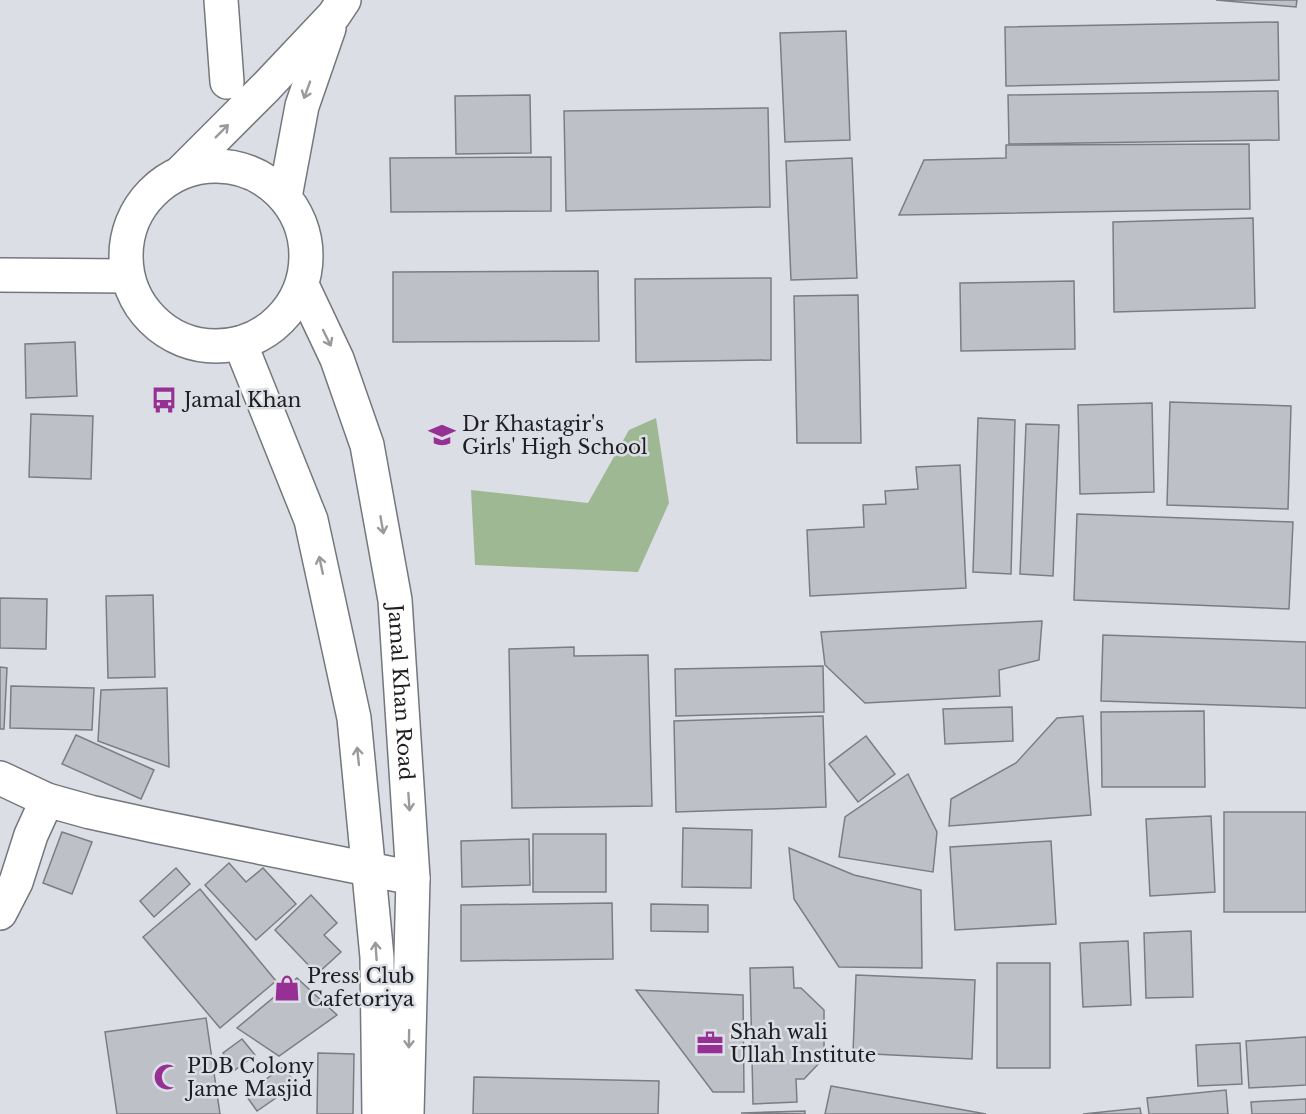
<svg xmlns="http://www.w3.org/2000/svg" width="1306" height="1114" viewBox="0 0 1306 1114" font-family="'Libre Baskerville',serif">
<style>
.green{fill:#9db893}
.building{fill:#bec0c7;stroke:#7b7d83;stroke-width:1.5}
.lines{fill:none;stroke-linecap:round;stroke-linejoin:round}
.minor-casing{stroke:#75777d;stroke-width:36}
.major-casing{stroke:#75777d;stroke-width:36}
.minor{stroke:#fff;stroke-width:33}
.major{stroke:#fff;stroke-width:33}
.oneway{stroke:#9a9a9c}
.labels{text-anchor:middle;stroke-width:5;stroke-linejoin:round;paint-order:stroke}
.poi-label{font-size:20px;fill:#1f1f22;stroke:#dcdee5;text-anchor:start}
.street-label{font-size:20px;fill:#1f1f22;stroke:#dcdee5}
</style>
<rect width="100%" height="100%" fill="#dcdee5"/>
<!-- green -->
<polygon class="green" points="656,418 669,503 638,572 475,565 471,490 588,503 629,430"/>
<!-- building -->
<g class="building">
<polygon points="1216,0 1297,0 1296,7"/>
<polygon points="1278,22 1279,80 1006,86 1005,27"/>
<polygon points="846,31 850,140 785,142 780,33"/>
<polygon points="1278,91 1279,140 1009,144 1008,95"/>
<polygon points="530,95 531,153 456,154 455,96"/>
<polygon points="768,108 770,207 566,211 564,111"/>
<polygon points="1249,144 1250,209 899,215 924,160 1006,158 1006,145"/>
<polygon points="551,157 551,211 391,212 390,158"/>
<polygon points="852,158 857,278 791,280 786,161"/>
<polygon points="1253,218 1255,308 1114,312 1113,222"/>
<polygon points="598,271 599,341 393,342 393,272"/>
<polygon points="771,278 771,360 636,362 635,279"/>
<polygon points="1074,281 1075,349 961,351 960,283"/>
<polygon points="858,295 861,443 797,443 794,296"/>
<polygon points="75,342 77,396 26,398 25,344"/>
<polygon points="1170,402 1291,406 1288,509 1167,505"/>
<polygon points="1152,403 1154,492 1080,494 1078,405"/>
<polygon points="31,414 93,416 91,479 29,477"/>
<polygon points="978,418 1015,420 1011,574 973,572"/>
<polygon points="1026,424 1059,425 1053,576 1020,574"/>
<polygon points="960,465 966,588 810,596 807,530 864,527 863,505 886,504 885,491 918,489 916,467"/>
<polygon points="1077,514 1293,522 1289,609 1074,600"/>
<polygon points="153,595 155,677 108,678 106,596"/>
<polygon points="0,598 47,599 46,649 0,648"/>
<polygon points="1042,621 1039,660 999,670 1000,696 865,703 825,665 821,632"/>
<polygon points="1103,635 1306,642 1306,708 1101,701"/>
<polygon points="574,647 574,656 648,655 652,806 512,808 509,649"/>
<polygon points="823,666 824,712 676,716 675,669"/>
<polygon points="0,667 7,668 4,729 0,729"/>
<polygon points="11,686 94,688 92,730 10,728"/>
<polygon points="167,688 169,767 98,741 101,690"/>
<polygon points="1012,707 1013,741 945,744 943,709"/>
<polygon points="1204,711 1205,787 1102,787 1101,712"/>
<polygon points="823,716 826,807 676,812 674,721"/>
<polygon points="1083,716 1091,815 949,826 951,799 1016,763 1057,718"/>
<polygon points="76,735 154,770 141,799 62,764"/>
<polygon points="866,736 895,774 858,802 829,764"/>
<polygon points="908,774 937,832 933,872 839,857 845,817"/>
<rect x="1224" y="812" width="82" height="100"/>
<polygon points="1211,816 1215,892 1150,896 1146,819"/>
<polygon points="683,828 752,830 751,888 682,887"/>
<polygon points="62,832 92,842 72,894 43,883"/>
<rect x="533" y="834" width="73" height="58"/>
<polygon points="529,839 530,885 462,887 461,841"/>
<polygon points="1051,841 1056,924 955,930 950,847"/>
<polygon points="789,848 854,875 921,890 922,968 839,967 794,899"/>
<polygon points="229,863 246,882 263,868 296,904 256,940 205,885"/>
<polygon points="176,868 190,884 154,917 140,901"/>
<polygon points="200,889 276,981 220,1028 143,937"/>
<polygon points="311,895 337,923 324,935 341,952 317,974 275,930"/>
<polygon points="612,903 613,959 461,961 461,905"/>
<polygon points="651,904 708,905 708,932 651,931"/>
<polygon points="1191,931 1193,997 1146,998 1144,933"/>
<polygon points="1128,941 1131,1005 1083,1007 1080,943"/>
<rect x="997" y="963" width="53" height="105"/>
<polygon points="793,967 794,988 801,988 824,1010 824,1058 804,1079 796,1079 797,1102 753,1104 750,968"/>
<polygon points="856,975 975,980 972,1059 853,1053"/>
<polygon points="297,978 337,1015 279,1056 237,1028"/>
<polygon points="636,990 743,995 744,1092 713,1092"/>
<polygon points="206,1018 220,1114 117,1114 105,1032"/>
<polygon points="1306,1037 1306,1085 1249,1088 1246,1041"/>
<polygon points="242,1039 255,1055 235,1070 223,1053"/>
<polygon points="1240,1043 1242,1084 1198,1086 1196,1045"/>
<polygon points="318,1053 354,1054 353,1114 317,1114"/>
<polygon points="283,1067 296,1084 257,1111 245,1094"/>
<polygon points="474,1077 659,1081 658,1114 473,1114"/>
<polygon points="831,1086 986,1114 825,1114"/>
<polygon points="1226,1090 1228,1114 1149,1114 1147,1098"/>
<polygon points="1306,1099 1306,1114 1252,1114 1251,1102"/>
<polygon points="1140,1108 1141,1114 1083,1114"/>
<polygon points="805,1111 805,1114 741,1113"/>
</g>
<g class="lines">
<!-- minor casing -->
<g class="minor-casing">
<g id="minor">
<polyline points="221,0 227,82"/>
<polyline points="0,778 47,800 90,812 154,826 413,878"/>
<polyline points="0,913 16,882 31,835 47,800"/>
</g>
</g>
<!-- major casing -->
<g class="major-casing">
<g id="major">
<circle cx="216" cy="256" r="90"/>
<polyline points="181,172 267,86 334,15 344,0"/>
<polyline points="285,197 302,106 329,28"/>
<polyline points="0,275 127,276"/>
<path id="s1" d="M302,285l35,74 30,86 28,155 18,278 -6,236"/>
<polyline points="240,343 311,520 354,718 377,957 379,1114"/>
</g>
</g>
<!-- minor -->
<use href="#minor" class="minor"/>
<!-- major -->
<use href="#major" class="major"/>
</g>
<!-- one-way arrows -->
<defs><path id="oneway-shaft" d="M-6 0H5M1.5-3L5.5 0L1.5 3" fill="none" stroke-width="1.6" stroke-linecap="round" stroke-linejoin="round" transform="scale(1.5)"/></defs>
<g class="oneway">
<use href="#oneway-shaft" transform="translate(307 90) rotate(110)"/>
<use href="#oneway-shaft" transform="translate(222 131) rotate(-45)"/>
<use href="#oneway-shaft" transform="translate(327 338) rotate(64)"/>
<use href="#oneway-shaft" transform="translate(382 525) rotate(80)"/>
<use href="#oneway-shaft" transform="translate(321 565) rotate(-102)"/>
<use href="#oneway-shaft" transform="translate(358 756) rotate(-96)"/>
<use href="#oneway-shaft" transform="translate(409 802) rotate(86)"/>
<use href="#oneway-shaft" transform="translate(376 951) rotate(-94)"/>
<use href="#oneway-shaft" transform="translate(409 1039) rotate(91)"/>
</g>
<!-- icons -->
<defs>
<g id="bus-bare" transform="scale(2.07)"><path d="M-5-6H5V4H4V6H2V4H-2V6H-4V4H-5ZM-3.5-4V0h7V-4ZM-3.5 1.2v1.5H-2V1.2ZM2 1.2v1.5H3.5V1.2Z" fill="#963095" stroke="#dcdee5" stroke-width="2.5" paint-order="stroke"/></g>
<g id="school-bare" transform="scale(2.07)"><path d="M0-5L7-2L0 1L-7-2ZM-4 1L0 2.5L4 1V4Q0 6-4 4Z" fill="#963095" stroke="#dcdee5" stroke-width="2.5" paint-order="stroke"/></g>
<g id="shop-bare" transform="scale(2.07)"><path d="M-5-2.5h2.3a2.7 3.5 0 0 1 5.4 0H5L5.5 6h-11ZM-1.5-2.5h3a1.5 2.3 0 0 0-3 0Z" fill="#963095" stroke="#dcdee5" stroke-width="2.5" paint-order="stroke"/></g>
<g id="office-bare" transform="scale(2.07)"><path d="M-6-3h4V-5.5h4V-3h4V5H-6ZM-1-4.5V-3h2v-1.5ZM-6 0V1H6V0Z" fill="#963095" stroke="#dcdee5" stroke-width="2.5" paint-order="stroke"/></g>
<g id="mosque-bare" transform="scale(2.07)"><path d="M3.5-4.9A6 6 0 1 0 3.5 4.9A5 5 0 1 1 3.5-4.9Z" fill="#963095" stroke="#dcdee5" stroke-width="2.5" paint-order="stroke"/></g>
</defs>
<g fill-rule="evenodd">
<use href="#bus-bare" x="164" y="400"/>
<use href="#school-bare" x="442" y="435"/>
<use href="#shop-bare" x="287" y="988"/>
<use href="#office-bare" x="710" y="1043"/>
<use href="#mosque-bare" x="167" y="1077"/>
</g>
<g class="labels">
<!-- poi labels -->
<g class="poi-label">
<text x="184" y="407">Jamal Khan</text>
<text x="462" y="431">Dr Khastagir's<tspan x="462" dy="23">Girls' High School</tspan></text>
<text x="307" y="983">Press Club<tspan x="307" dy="23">Cafetoriya</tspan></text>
<text x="730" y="1039">Shah wali<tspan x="730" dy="23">Ullah Institute</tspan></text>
<text x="187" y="1073">PDB Colony<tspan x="187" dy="23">Jame Masjid</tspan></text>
</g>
<!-- street labels -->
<g class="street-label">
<text dy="7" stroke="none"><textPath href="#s1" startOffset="423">Jamal Khan Road</textPath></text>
</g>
</g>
</svg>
